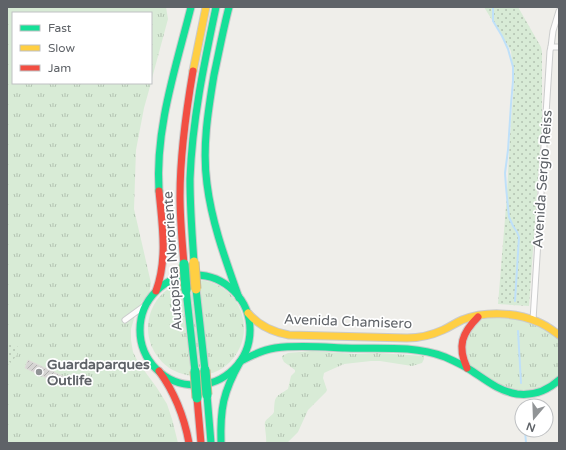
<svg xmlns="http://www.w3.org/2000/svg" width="566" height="450" viewBox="0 0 566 450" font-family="'Varela Round',sans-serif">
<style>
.grass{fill:url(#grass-tufts)}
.park{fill:url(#park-dots)}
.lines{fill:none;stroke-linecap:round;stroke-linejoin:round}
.stream{stroke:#bfe0f9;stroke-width:2}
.building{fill:url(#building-hatch);stroke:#deddd9}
.street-casing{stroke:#cbcccc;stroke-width:7}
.fast-casing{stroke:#cacacb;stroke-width:9}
.slow-casing{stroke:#cacacb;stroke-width:9}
.jam-casing{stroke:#cacacb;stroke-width:9}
.street{stroke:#fdfcfc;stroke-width:5}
.fast{stroke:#16e098;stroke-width:7}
.slow{stroke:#ffcf43;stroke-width:7}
.jam{stroke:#f24e42;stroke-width:7}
.fast-bridge-casing{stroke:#c8b996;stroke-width:11;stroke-linecap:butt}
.slow-bridge-casing{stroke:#c8b996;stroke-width:11;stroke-linecap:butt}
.fast-bridge{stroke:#16e098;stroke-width:9}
.slow-bridge{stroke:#ffcf43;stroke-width:9}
.poi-dot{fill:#919496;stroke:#fff;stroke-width:1.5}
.labels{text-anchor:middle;stroke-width:3.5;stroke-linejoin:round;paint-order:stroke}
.street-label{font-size:14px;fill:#5f6368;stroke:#fff}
.poi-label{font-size:14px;font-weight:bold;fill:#5f6368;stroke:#fff;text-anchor:start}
</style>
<defs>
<pattern id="grass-tufts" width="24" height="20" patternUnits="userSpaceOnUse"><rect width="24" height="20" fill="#d8ebd6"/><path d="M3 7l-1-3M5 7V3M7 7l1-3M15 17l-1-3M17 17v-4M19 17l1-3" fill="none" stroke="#b2c2b1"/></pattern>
<pattern id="park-dots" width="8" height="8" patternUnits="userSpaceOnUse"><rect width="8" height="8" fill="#d8ebd6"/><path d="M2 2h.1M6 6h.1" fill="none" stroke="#b2c2b1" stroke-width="1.8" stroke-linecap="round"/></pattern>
<pattern id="building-hatch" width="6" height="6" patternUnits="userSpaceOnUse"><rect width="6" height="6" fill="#d6d5d3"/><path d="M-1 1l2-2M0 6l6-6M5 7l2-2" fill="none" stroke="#b1b0af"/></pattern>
</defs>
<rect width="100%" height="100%" fill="#efeeea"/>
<!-- grass -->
<g class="grass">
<polygon points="7,7 166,7 168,19 151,82 151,13 13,13 13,83 151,83 144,108 136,150 134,209 151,283 149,294 141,303 136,312 131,329 131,340 133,352 138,362 157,388 167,404 172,419 178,443 7,443"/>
<circle cx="196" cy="328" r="48"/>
<path d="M490,317c24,1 53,4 69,23v36c-3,3 -5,7 -9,9 -16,8 -37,7 -53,-1 -6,-2 -11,-7 -16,-10 -3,-3 -9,-6 -12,-9 -2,-3 -2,-6 -3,-9 -5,-18 6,-35 24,-39z"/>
<path d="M312,351l42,3 24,-1 46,3v3l-2,4 -10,3 -32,-5h-9l-27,3 -18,8 -2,1 -1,5 4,12 -1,2 -18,18 -10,22 -11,11h-21c1,-5 -2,-18 -1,-21 2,-4 7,-6 9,-10 1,-16 0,-14 14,-23l3,-13 4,-4v-2l-11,-8 -2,-4v-2l6,-3z"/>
</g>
<!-- park -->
<g class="park">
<polygon points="484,7 518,7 541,47 542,52 542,124 529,306 498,304 507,194 510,136 514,82 511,51"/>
<polygon points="7,339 21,349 11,363 7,360"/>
</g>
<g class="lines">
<!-- stream -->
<g class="stream">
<polyline points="493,7 493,21 502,36 508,49 513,67 513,81 511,104 508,150 505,173 506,187 509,217 513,226 517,232 519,237 515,301"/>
<polyline points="518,331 521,383"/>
<polyline points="525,430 526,443"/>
</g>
</g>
<!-- building -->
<polygon class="building" points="28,360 69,379 66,387 25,368"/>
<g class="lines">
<!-- street casing -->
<g class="street-casing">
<g id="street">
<polyline points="551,47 559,47"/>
<polyline points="125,320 147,304"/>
<polyline points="533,320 550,51 551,47 553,31 559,11"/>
</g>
</g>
<!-- fast casing -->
<g class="fast-casing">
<g id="fast">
<path d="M229,7c-6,23 -10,45 -15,68 -6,36 -12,73 -7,109 5,40 19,77 32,114"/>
<path d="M159,191c-4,-63 17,-124 32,-184"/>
<path d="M194,262c-2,-27 -4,-55 -4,-83 2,-58 14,-115 26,-172"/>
<circle cx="195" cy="330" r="55"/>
<polyline points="196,289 205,370"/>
<polyline points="186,290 195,371"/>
<path d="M241,361c11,-6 22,-11 34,-13 23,-3 47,-1 70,0 33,1 68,-3 100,9 9,4 18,8 27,14 15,10 27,20 45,23 17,2 30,-3 42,-14"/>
<polyline points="207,395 211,443"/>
<path d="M221,443c-1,-34 2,-51 19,-81"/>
</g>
</g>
<!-- slow casing -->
<g class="slow-casing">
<g id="slow">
<polyline points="193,71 206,7"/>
<path d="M248,313c11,13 24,19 41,22l118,3c12,0 25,-3 36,-8 7,-3 12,-7 19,-10 23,-9 53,-8 76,2 8,3 14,8 21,13"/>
</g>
</g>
<!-- jam casing -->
<g class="jam-casing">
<g id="jam">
<path d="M184,264c-2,-23 -4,-45 -4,-68 0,-42 6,-84 13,-125"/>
<path d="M156,291c12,-33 6,-67 3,-100"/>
<path d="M467,368c-10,-22 -5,-35 11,-51"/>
<path d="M159,371c16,22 25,45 30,72"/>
<polyline points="197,398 201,443"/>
</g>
</g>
<!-- street -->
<use href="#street" class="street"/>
<!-- fast -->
<use href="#fast" class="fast"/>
<!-- slow -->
<use href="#slow" class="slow"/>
<!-- jam -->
<use href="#jam" class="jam"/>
<!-- fast-bridge casing -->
<g class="fast-bridge-casing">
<g id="fast-bridge">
<polyline points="184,264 186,290"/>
<polyline points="205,370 207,395"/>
<polyline points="195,371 197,398"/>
</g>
</g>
<!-- slow-bridge casing -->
<g class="slow-bridge-casing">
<polyline id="slow-bridge" points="194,262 196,289"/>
</g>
<!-- fast-bridge -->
<use href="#fast-bridge" class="fast-bridge"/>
<!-- slow-bridge -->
<use href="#slow-bridge" class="slow-bridge"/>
</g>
<!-- markers -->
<circle class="poi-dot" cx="39" cy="372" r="4"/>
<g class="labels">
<!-- street labels -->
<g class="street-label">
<text transform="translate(542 179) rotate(-86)" y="5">Avenida Sergio Reiss</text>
<text transform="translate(172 261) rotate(-94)" y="5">Autopista Nororiente</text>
<text transform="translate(348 321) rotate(2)" y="5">Avenida Chamisero</text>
</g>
<!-- poi labels -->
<g class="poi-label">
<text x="47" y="369">Guardaparques<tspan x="47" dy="16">Outlife</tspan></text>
</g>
</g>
<!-- border -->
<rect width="566" height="450" fill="none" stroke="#5f6368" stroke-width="16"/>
<!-- legend -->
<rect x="12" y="12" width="140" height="72" fill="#ffffff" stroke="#bfc1c3"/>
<rect x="20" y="25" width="20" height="6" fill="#16e098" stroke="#bfc1c3"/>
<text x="48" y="32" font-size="12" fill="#5f6368">Fast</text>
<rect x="20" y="45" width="20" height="6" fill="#ffcf43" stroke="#bfc1c3"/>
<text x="48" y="52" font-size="12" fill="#5f6368">Slow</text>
<rect x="20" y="65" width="20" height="6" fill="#f24e42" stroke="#bfc1c3"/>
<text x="48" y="72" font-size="12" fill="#5f6368">Jam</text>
<!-- north arrow -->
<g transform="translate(534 418) rotate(199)"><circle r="19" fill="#ffffff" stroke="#bfc1c3"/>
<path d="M0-3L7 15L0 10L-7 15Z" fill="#919496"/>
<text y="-6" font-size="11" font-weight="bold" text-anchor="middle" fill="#5f6368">N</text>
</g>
</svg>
